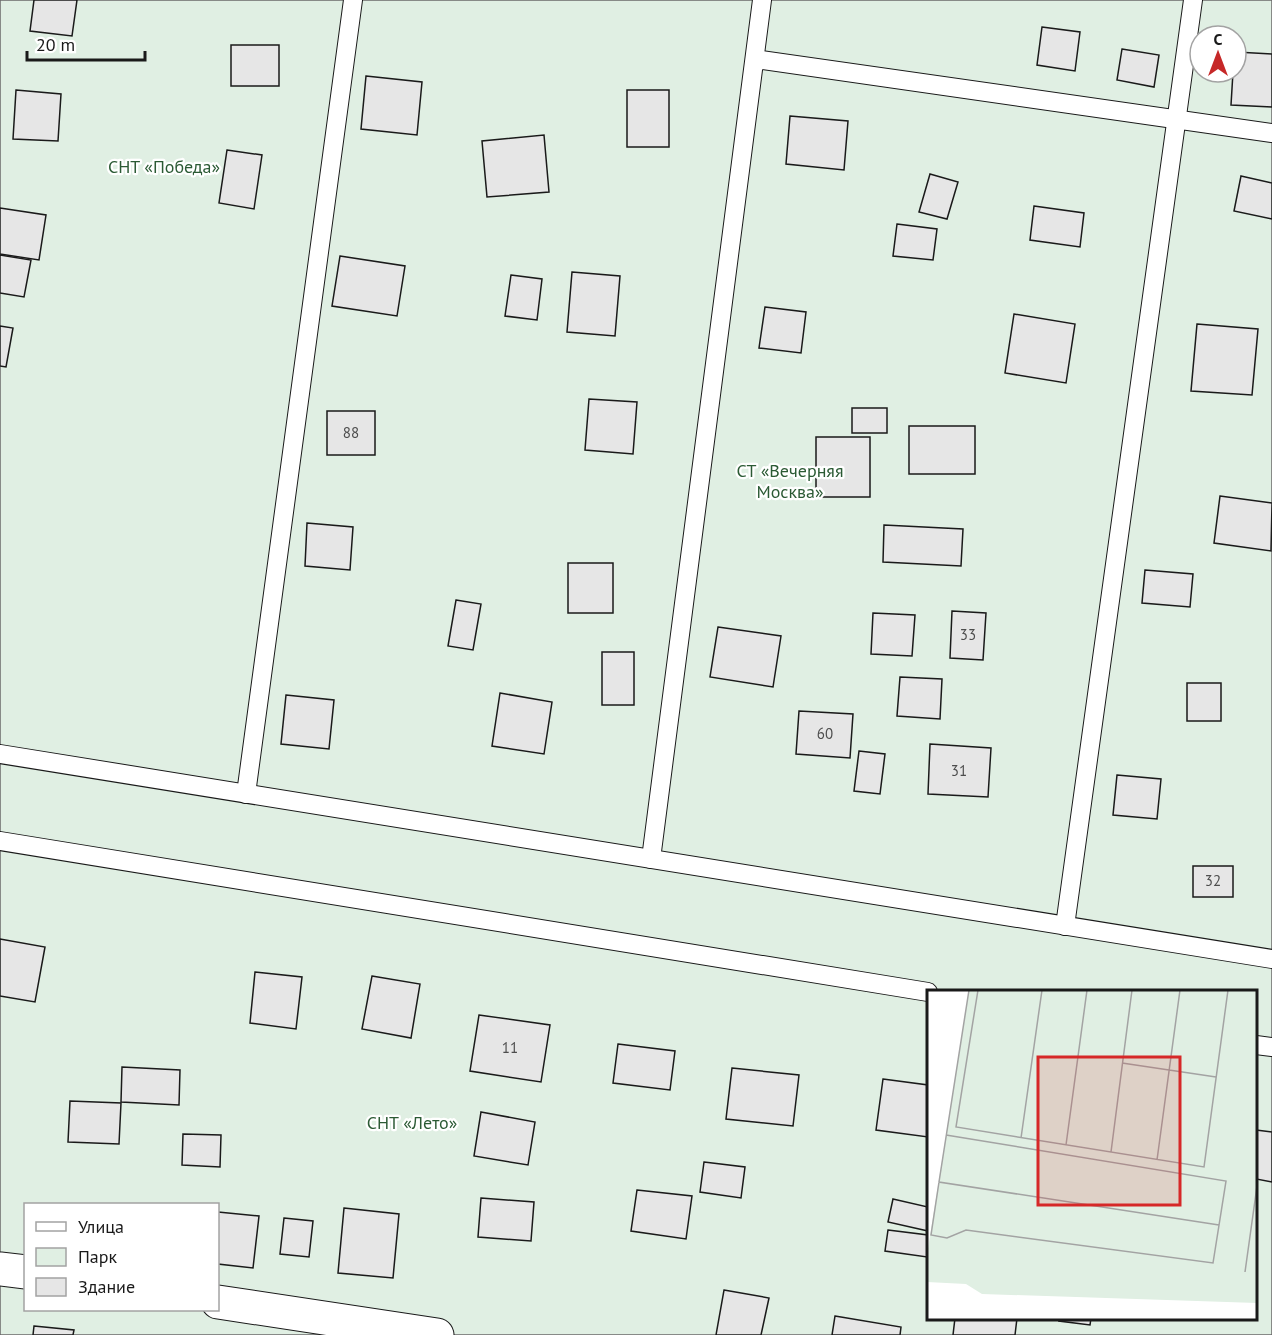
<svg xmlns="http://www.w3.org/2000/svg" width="1272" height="1335" viewBox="0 0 1272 1335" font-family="'PT Sans',sans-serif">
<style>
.green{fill:#e0efe3;stroke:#6a6a6a;stroke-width:1.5;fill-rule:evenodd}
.building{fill:#e6e6e6;stroke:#1a1a1a;stroke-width:1.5}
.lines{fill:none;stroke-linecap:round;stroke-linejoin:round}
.lane-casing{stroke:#1a1a1a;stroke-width:20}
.street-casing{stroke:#1a1a1a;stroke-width:35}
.lane{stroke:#fff;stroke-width:18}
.street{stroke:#fff;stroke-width:33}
.labels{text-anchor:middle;stroke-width:4.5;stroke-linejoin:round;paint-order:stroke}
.number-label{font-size:15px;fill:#4d4d4d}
.park-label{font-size:18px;fill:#2b5a34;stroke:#fff}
.inset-road{fill:none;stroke:#a3a3a3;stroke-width:1.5}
.view{fill:#d62828;fill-opacity:0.15;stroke:#d62828;stroke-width:3}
.inset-edge{fill:none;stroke:#1a1a1a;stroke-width:3}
</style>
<rect width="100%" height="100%" fill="#fff"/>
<!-- green -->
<path class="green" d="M0,0h1272v1335h-1272zM1200,36h36v36h-36zM928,992h328v326h-328zM26,1204h192v106h-192z"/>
<!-- building -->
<g class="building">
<polygon points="34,0 77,0 72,36 30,31"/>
<polygon points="1042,27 1080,32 1075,71 1037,65"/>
<rect x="231" y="45" width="48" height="41"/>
<polygon points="1122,49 1159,55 1154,87 1117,80"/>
<polygon points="1236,52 1272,54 1272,107 1231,105 1233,72 1236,72"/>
<polygon points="366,76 422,82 417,135 361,129"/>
<polygon points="16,90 61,94 58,141 13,139"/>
<rect x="627" y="90" width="42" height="57"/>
<polygon points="790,116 848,121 844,170 786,164"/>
<polygon points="544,135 549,192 487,197 482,141"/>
<polygon points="227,150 262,155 254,209 219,203"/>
<polygon points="930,174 958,182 947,219 919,212"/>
<polygon points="1241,176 1272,183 1272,219 1234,211"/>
<polygon points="1034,206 1084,213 1080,247 1030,240"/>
<polygon points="0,208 46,215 39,260 0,254"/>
<polygon points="897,224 937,229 933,260 893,256"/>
<polygon points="0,255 31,260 24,297 0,293"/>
<polygon points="340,256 405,266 397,316 332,306"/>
<polygon points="572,272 620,276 615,336 567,332"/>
<polygon points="511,275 542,279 537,320 505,316"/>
<polygon points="765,307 806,312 801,353 759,348"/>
<polygon points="1014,314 1075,324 1066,383 1005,373"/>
<polygon points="1197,324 1258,329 1252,395 1191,391"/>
<polygon points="0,326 13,328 6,367 0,366"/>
<polygon points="589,399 637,402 633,454 585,450"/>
<rect x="852" y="408" width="35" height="25"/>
<rect x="327" y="411" width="48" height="44"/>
<rect x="909" y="426" width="66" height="48"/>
<rect x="816" y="437" width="54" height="60"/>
<polygon points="1220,496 1272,503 1271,551 1214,543"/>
<polygon points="307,523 353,527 350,570 305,566"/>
<polygon points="884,525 963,529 961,566 883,562"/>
<rect x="568" y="563" width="45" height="50"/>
<polygon points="1145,570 1193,574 1190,607 1142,603"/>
<polygon points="456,600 481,604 473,650 448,646"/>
<polygon points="952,611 986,613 983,660 950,658"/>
<polygon points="873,613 915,615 912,656 871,654"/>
<polygon points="718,627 781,636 773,687 710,677"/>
<rect x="602" y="652" width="32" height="53"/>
<polygon points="900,677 942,679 940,719 897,716"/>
<rect x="1187" y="683" width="34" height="38"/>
<polygon points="500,693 552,702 544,754 492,746"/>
<polygon points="286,695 334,700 329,749 281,744"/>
<polygon points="799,711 853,714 850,758 796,754"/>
<polygon points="930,744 991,748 988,797 928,794"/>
<polygon points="859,751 885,754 880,794 854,791"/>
<polygon points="1117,775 1161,779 1157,819 1113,815"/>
<rect x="1193" y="866" width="40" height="31"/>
<polygon points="0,939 45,947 35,1002 0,996"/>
<polygon points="255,972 302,977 296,1029 250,1023"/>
<polygon points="372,976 420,984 411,1038 362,1029"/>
<polygon points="479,1015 550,1025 541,1082 470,1071"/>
<polygon points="618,1044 675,1051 670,1090 613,1083"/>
<polygon points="122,1067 180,1070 179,1105 121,1102"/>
<polygon points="732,1068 799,1075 793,1126 726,1119"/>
<polygon points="883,1079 928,1085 928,1137 876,1130"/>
<polygon points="70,1101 121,1103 119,1144 68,1142"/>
<polygon points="481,1112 535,1122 528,1165 474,1156"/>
<polygon points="1256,1130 1272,1132 1272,1182 1256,1179"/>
<polygon points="183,1134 221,1135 220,1167 182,1165"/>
<polygon points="704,1162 745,1167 741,1198 700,1192"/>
<polygon points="637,1190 692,1196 686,1239 631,1231"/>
<polygon points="481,1198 534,1202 531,1241 478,1237"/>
<polygon points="893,1199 928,1207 928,1231 888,1222"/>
<polygon points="344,1208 399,1214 393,1278 338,1273"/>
<polygon points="218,1212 259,1216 253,1268 218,1264"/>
<polygon points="284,1218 313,1221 309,1257 280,1254"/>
<polygon points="888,1230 928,1235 927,1257 885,1251"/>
<polygon points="724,1290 769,1298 761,1335 716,1335"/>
<polygon points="835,1316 901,1327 900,1335 832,1335"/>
<polygon points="955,1318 1017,1318 1015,1335 953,1335"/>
<polygon points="1060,1318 1091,1318 1090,1325 1059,1321"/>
<polygon points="34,1326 74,1330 73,1335 33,1335"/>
</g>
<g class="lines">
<!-- lane casing -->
<g class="lane-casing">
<g id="lane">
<polyline points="755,59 1272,133"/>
<polyline points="0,754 1272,959"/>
<polyline points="246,794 353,0"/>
<polyline points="0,841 928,992"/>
<polyline points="651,859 762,0"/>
<polyline points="1065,926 1193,0"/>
<polyline points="1256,1045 1272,1047"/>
</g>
</g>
<!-- street casing -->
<g class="street-casing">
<g id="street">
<polyline points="0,1269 26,1272"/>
<polyline points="218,1302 437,1335"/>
</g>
</g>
<!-- lane -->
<use href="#lane" class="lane"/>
<!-- street -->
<use href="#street" class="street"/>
</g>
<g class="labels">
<!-- number labels -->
<g class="number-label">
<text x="351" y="438">88</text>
<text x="968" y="640">33</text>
<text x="825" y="739">60</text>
<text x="959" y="776">31</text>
<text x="1213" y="886">32</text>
<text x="510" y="1053">11</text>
</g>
<!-- park labels -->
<g class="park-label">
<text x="164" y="173">СНТ «Победа»</text>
<text x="790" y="477">СТ «Вечерняя<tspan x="790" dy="21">Москва»</tspan></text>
<text x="412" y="1129">СНТ «Лето»</text>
</g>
</g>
<!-- overview -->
<g transform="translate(927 990)">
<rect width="330" height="330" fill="#fff"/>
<path d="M42,0h288v313l-275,-9 -16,-10 -39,-2v-27z" fill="#e0efe3"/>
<path class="inset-road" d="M42,0l-30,192 280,43M51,0l-22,137 248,40 24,-177M195,73l94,14M94,148l21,-148M139,155l21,-155M184,162l21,-162M230,170l23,-170M12,192l-8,53 16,3 19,-8 247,33 13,-82 -280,-46M318,282l12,-86"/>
<path class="view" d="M111,67h142v148h-142z"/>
<rect width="330" height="330" class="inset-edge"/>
</g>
<!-- legend -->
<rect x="24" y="1203" width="195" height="108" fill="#ffffff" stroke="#a3a3a3" stroke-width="1.5"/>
<rect x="36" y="1222" width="30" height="9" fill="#ffffff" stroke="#a3a3a3" stroke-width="1.5"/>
<text x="78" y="1233" font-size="18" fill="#1a1a1a">Улица</text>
<rect x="36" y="1248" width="30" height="18" fill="#e0efe3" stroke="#a3a3a3" stroke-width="1.5"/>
<text x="78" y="1263" font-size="18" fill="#1a1a1a">Парк</text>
<rect x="36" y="1278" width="30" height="18" fill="#e6e6e6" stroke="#a3a3a3" stroke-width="1.5"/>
<text x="78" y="1293" font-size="18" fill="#1a1a1a">Здание</text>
<!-- north arrow -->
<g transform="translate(1218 54)"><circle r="28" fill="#ffffff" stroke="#a3a3a3" stroke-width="1.5"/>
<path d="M0-4.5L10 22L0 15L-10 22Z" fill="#c62828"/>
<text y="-9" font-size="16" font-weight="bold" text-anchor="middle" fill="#1a1a1a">С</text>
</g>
<!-- scale -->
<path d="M27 51v9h118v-9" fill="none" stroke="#1a1a1a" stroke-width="3"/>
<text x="36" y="51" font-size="18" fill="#1a1a1a" stroke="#ffffff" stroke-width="4.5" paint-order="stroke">20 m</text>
</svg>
